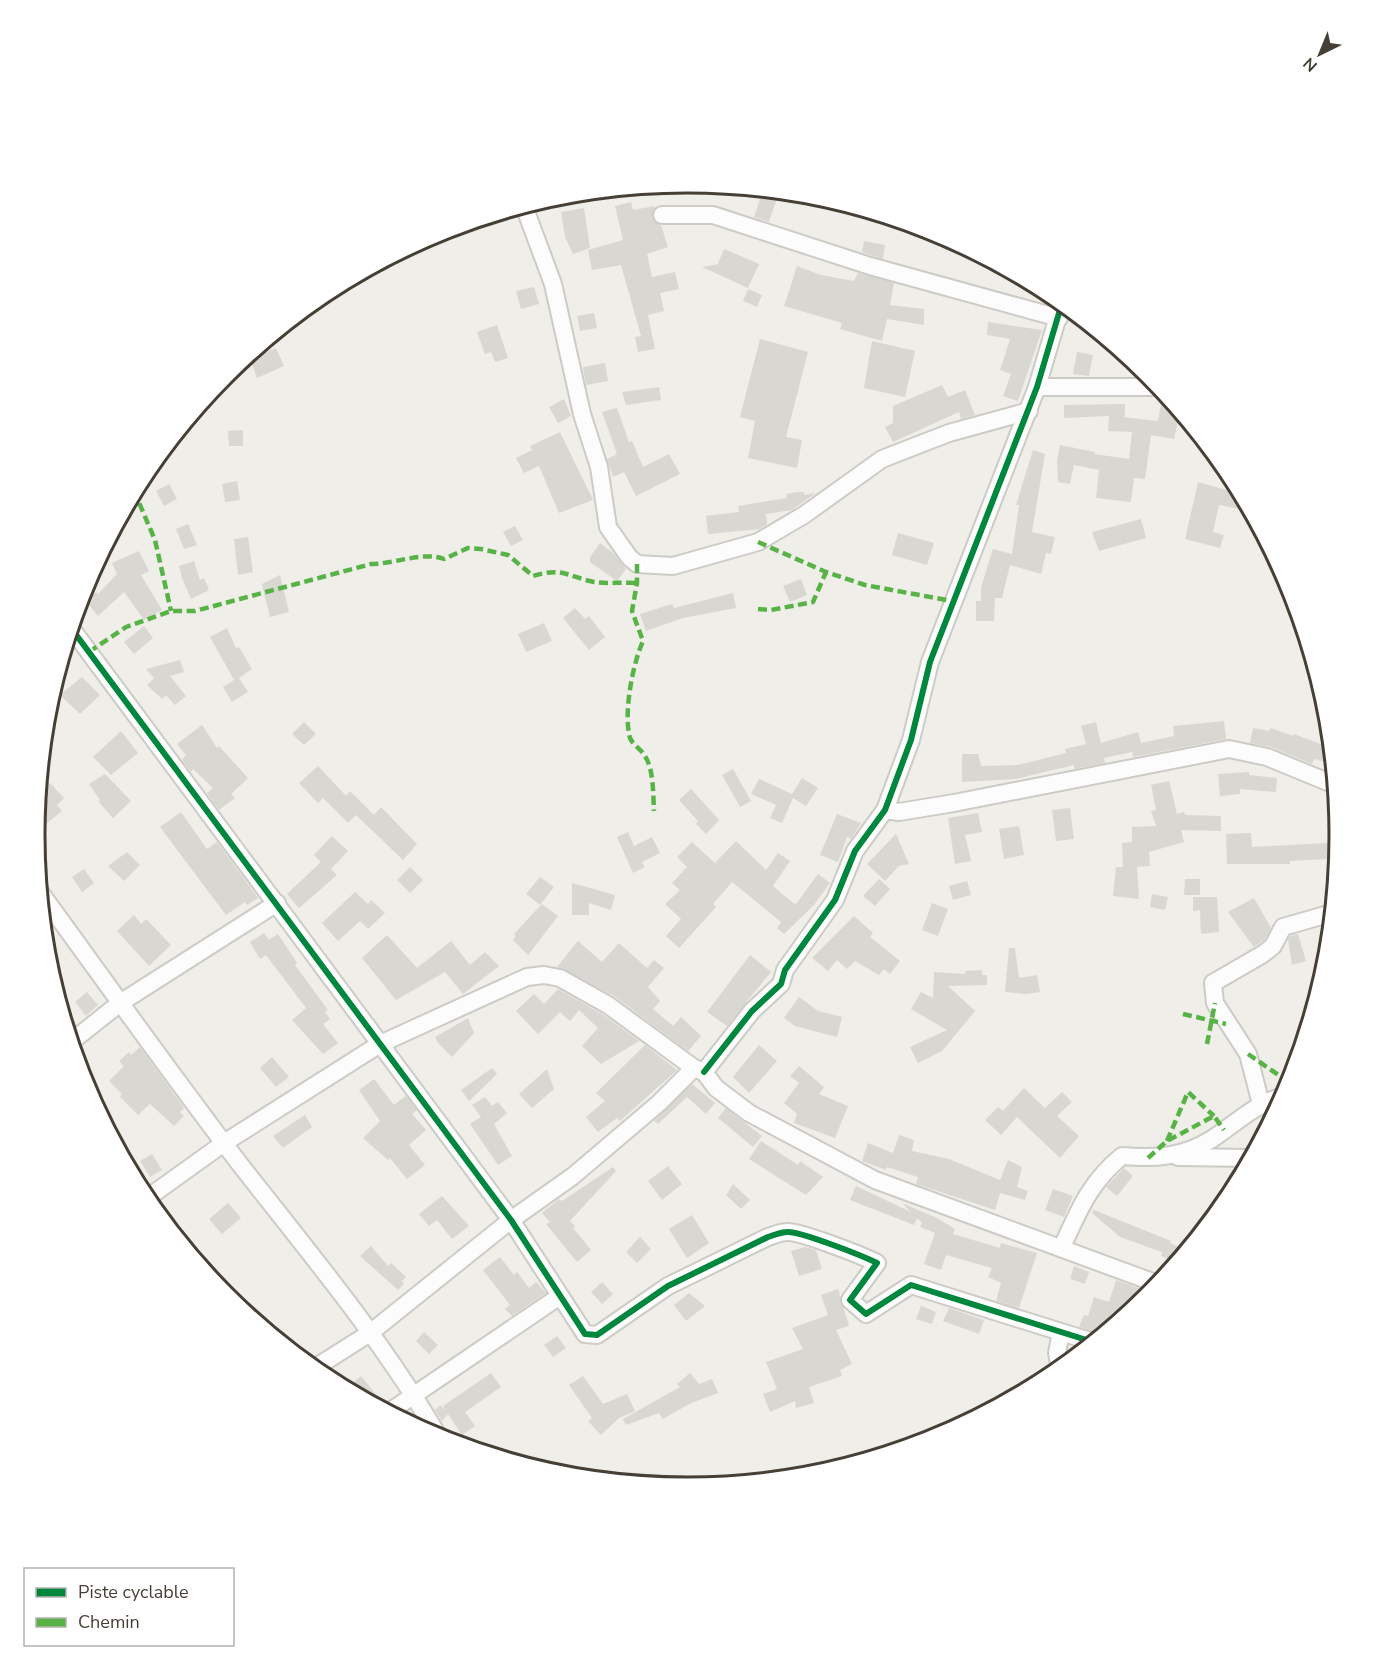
<svg xmlns="http://www.w3.org/2000/svg" width="1374" height="1670" viewBox="0 0 1374 1670" font-family="'Nunito Sans',sans-serif">
<style>
.building{fill:#d9d7d1}
.lines{fill:none;stroke-linecap:round;stroke-linejoin:round}
.minor-casing{stroke:#cdcbc6;stroke-width:20}
.minor{stroke:#fdfcfc;stroke-width:16}
.quiet{stroke:#57b346;stroke-width:4.5;stroke-dasharray:9 4.5;stroke-linecap:butt}
.cycleway-casing{stroke:#fff;stroke-width:10}
.cycleway{stroke:#00873e;stroke-width:6}
.rim{fill:none;stroke:#453f35;stroke-width:3}
</style>
<rect width="100%" height="100%" fill="#efeee8"/>
<!-- building -->
<g class="building">
<polygon points="763,190 779,192 769,222 754,217"/>
<polygon points="631,202 633,210 655,206 653,220 661,225 668,247 647,254 652,277 675,272 679,289 660,293 664,311 648,315 655,349 638,352 635,337 641,336 621,265 592,270 588,250 623,240 615,206"/>
<polygon points="584,208 590,248 573,254 565,237 561,212"/>
<polygon points="864,241 885,245 883,259 862,252"/>
<polygon points="724,249 759,264 748,288 702,267 719,264 718,263"/>
<polygon points="797,266 821,275 854,281 858,273 894,283 890,305 924,309 924,325 887,319 882,341 840,329 842,323 784,306"/>
<polygon points="534,287 539,304 521,309 516,291"/>
<polygon points="748,289 762,295 757,307 743,301"/>
<polygon points="594,313 597,328 580,331 577,316"/>
<polygon points="988,322 1042,330 1018,401 1003,396 1011,374 1000,370 1010,339 987,335"/>
<polygon points="497,325 508,358 495,362 491,352 485,354 477,332"/>
<polygon points="760,339 808,352 786,437 802,440 797,468 748,458 755,421 740,417"/>
<polygon points="872,341 915,351 905,397 864,388"/>
<polygon points="276,348 284,366 257,378 250,359"/>
<polygon points="1077,352 1093,355 1089,376 1073,374"/>
<polygon points="605,363 608,381 586,385 583,367"/>
<polygon points="942,385 948,397 965,390 975,415 961,419 959,412 893,442 885,427 893,423 893,406"/>
<polygon points="659,387 661,400 626,405 622,392"/>
<polygon points="564,399 571,416 558,423 549,407"/>
<polygon points="1161,403 1173,404 1180,412 1174,439 1151,435 1145,479 1134,478 1131,502 1096,498 1099,470 1074,465 1070,484 1058,482 1057,460 1060,445 1095,452 1094,454 1129,459 1132,432 1108,431 1109,416 1064,418 1064,405 1125,404 1125,416 1123,417 1158,421"/>
<polygon points="617,408 629,442 632,441 643,467 669,454 680,474 636,496 624,472 613,477 607,459 617,454 602,412"/>
<polygon points="243,430 243,446 229,446 228,431"/>
<polygon points="560,432 593,500 559,513 539,466 524,473 516,458 532,450 530,446"/>
<polygon points="1033,450 1045,454 1032,532 1055,537 1051,554 1046,553 1041,574 1010,565 1002,598 995,598 994,621 976,621 976,601 981,601 981,587 993,549 1012,554 1019,505 1016,505"/>
<polygon points="237,481 240,500 225,502 222,484"/>
<polygon points="1198,482 1241,494 1250,511 1219,505 1213,532 1224,535 1220,548 1185,539"/>
<polygon points="169,484 177,499 164,506 156,491"/>
<polygon points="798,492 804,492 804,495 816,493 792,510 766,514 767,524 760,529 708,534 706,516 739,512 738,506 787,498 786,494"/>
<polygon points="1141,519 1146,538 1099,551 1092,532"/>
<polygon points="188,524 197,545 184,549 176,529"/>
<polygon points="515,526 523,540 511,546 503,532"/>
<polygon points="898,533 934,543 927,565 892,555"/>
<polygon points="248,537 253,572 238,575 234,539"/>
<polygon points="600,543 614,554 626,569 617,581 590,562 590,557"/>
<polygon points="139,551 149,571 141,575 162,610 144,620 124,592 98,616 86,601 96,592 98,594 117,574 112,563"/>
<polygon points="194,561 200,580 204,578 209,590 191,599 182,578 179,566"/>
<polygon points="280,575 289,612 270,617 262,584"/>
<polygon points="801,579 807,595 790,602 783,586"/>
<polygon points="733,593 736,608 683,618 646,631 640,614 672,604 674,608"/>
<polygon points="575,608 585,619 589,616 605,637 589,650 563,618"/>
<polygon points="544,623 552,641 526,652 518,634"/>
<polygon points="144,626 153,638 134,654 124,642"/>
<polygon points="227,628 236,648 239,647 252,669 239,678 248,692 232,702 223,687 234,680 210,637"/>
<polygon points="180,660 184,672 170,676 186,696 175,705 166,695 162,699 147,685 154,678 146,669"/>
<polygon points="82,677 100,695 80,714 60,695"/>
<polygon points="1224,721 1226,739 1133,757 1132,752 1104,758 1105,763 1074,769 1074,765 1016,779 962,782 962,754 978,754 981,766 1018,765 1066,753 1065,749 1086,744 1081,726 1096,722 1101,743 1138,732 1141,743 1174,736 1173,726"/>
<polygon points="304,722 316,734 304,745 292,734"/>
<polygon points="202,725 217,748 219,746 248,778 231,794 235,798 219,810 207,793 213,788 193,769 191,772 182,760 186,755 177,744"/>
<polygon points="1253,728 1269,731 1271,728 1293,736 1294,734 1331,748 1332,763 1314,759 1312,764 1271,747 1250,743"/>
<polygon points="121,731 138,753 111,775 93,757"/>
<polygon points="318,766 346,796 350,791 374,815 381,807 417,844 403,860 356,815 348,823 323,798 318,803 299,783"/>
<polygon points="733,769 751,801 740,807 722,775"/>
<polygon points="1249,772 1249,775 1277,778 1276,792 1240,789 1240,794 1220,796 1218,774"/>
<polygon points="105,774 131,801 113,818 98,801 100,800 89,784"/>
<polygon points="802,778 818,788 806,806 793,798 782,823 770,818 776,805 751,794 759,779 792,794"/>
<polygon points="1169,781 1177,814 1184,812 1185,815 1221,816 1221,831 1181,830 1184,842 1149,852 1150,866 1137,867 1139,899 1113,896 1116,867 1123,867 1122,843 1132,842 1132,827 1156,826 1151,811 1156,810 1151,785"/>
<polygon points="50,783 64,798 57,805 62,811 35,833 39,793"/>
<polygon points="691,789 719,820 706,834 696,824 698,821 679,800"/>
<polygon points="1070,808 1074,839 1056,841 1052,810"/>
<polygon points="181,812 207,849 217,842 258,898 247,905 245,902 226,915 160,827"/>
<polygon points="978,813 982,832 965,835 971,861 955,864 948,818"/>
<polygon points="837,814 861,823 851,839 847,837 838,862 820,855"/>
<polygon points="1019,826 1024,855 1004,859 999,829"/>
<polygon points="628,832 634,846 652,837 660,853 642,862 645,867 633,873 617,837"/>
<polygon points="1251,833 1252,847 1327,843 1328,859 1290,861 1290,864 1227,864 1226,834"/>
<polygon points="896,834 909,864 899,866 885,881 867,864"/>
<polygon points="332,836 348,851 331,869 337,875 299,908 287,894 321,862 314,855"/>
<polygon points="736,841 766,870 778,853 790,861 773,886 793,903 796,904 818,874 830,883 814,905 784,934 777,928 781,922 732,882 713,904 716,907 679,948 666,936 681,919 665,904 680,890 672,883 687,867 677,857 692,842 715,863"/>
<polygon points="127,852 140,865 124,881 108,866"/>
<polygon points="410,867 423,880 410,893 397,880"/>
<polygon points="84,869 94,883 82,892 72,877"/>
<polygon points="540,877 554,887 540,905 526,894"/>
<polygon points="879,879 890,889 875,906 863,896"/>
<polygon points="1185,879 1200,879 1200,895 1184,895"/>
<polygon points="967,881 971,895 953,900 949,886"/>
<polygon points="572,883 615,895 611,910 589,903 589,915 572,915"/>
<polygon points="355,892 368,904 371,900 385,913 368,929 360,921 338,941 322,923"/>
<polygon points="1152,894 1168,897 1165,910 1150,907"/>
<polygon points="1193,897 1217,897 1219,932 1201,934 1200,910 1193,911"/>
<polygon points="1254,898 1271,928 1265,939 1254,947 1228,912"/>
<polygon points="932,903 948,909 938,936 922,930"/>
<polygon points="542,904 558,916 528,955 513,940 516,936 514,934"/>
<polygon points="134,915 141,924 146,919 171,945 149,966 117,931"/>
<polygon points="854,916 873,933 870,937 900,961 890,974 884,969 879,975 855,961 847,969 837,960 828,971 812,958"/>
<polygon points="264,933 269,940 278,934 297,963 295,965 328,1010 325,1012 330,1019 323,1024 338,1043 323,1054 292,1020 306,1008 266,955 260,959 250,942"/>
<polygon points="1298,934 1306,961 1292,965 1288,940 1290,936"/>
<polygon points="387,935 417,968 451,941 470,965 485,952 499,966 463,994 445,972 396,1000 362,958"/>
<polygon points="578,941 602,962 619,943 647,968 654,960 664,968 648,987 660,1001 653,1009 673,1026 681,1017 701,1036 688,1051 614,996 557,967"/>
<polygon points="1009,948 1015,948 1019,978 1037,975 1040,992 1026,994 1005,992"/>
<polygon points="750,955 771,972 727,1026 707,1012"/>
<polygon points="982,970 982,975 987,975 987,985 948,986 975,1011 942,1051 918,1063 910,1047 947,1030 911,1009 921,992 933,998 934,972 965,974 965,971"/>
<polygon points="558,989 602,1014 639,1041 601,1064 582,1046 598,1028 579,1010 570,1021 560,1012 538,1034 516,1011 534,994 544,1004"/>
<polygon points="87,992 98,1005 86,1016 75,1002"/>
<polygon points="799,997 818,1011 842,1017 837,1037 795,1026 784,1018"/>
<polygon points="468,1018 474,1033 452,1057 438,1043 435,1037"/>
<polygon points="645,1045 677,1070 620,1121 617,1118 598,1132 586,1117 605,1101 596,1093"/>
<polygon points="759,1045 777,1061 749,1093 733,1077"/>
<polygon points="140,1047 184,1108 180,1112 184,1116 174,1126 150,1104 138,1115 120,1097 122,1094 109,1081 124,1066 119,1061 129,1052 131,1055"/>
<polygon points="272,1057 289,1077 276,1087 260,1068"/>
<polygon points="799,1066 824,1087 819,1094 848,1106 835,1138 794,1123 797,1114 784,1103 799,1083 790,1076"/>
<polygon points="492,1068 497,1074 469,1101 461,1090"/>
<polygon points="547,1069 554,1089 532,1108 519,1094"/>
<polygon points="374,1079 394,1105 406,1096 417,1110 412,1114 426,1130 409,1145 425,1165 407,1179 390,1158 388,1160 363,1138 380,1121 359,1090"/>
<polygon points="692,1084 715,1103 706,1114 687,1097 658,1124 654,1121"/>
<polygon points="1024,1088 1045,1108 1062,1092 1072,1102 1057,1116 1079,1136 1060,1158 1017,1117 1001,1135 985,1120 998,1107 1003,1111"/>
<polygon points="485,1097 492,1106 498,1102 507,1113 494,1124 512,1156 498,1165 470,1124 481,1117 472,1105"/>
<polygon points="726,1108 762,1136 753,1147 718,1118"/>
<polygon points="305,1115 312,1127 283,1148 273,1136"/>
<polygon points="899,1135 914,1140 912,1151 949,1159 1000,1180 1008,1160 1022,1167 1017,1187 1028,1191 1025,1200 1000,1193 995,1210 916,1184 918,1177 887,1167 886,1170 862,1161 868,1143 893,1153"/>
<polygon points="761,1141 798,1165 800,1161 823,1177 806,1195 749,1159"/>
<polygon points="152,1154 162,1170 150,1177 140,1161"/>
<polygon points="668,1166 682,1184 662,1200 648,1181"/>
<polygon points="613,1167 616,1171 570,1221 575,1226 573,1228 591,1250 577,1262 546,1224 550,1222 542,1213 559,1199 562,1201"/>
<polygon points="1124,1168 1133,1176 1117,1196 1106,1187"/>
<polygon points="733,1184 750,1200 741,1209 726,1195"/>
<polygon points="856,1186 911,1212 902,1203 937,1218 955,1229 953,1234 1000,1248 1001,1243 1037,1253 1019,1308 996,1301 1001,1283 988,1277 992,1268 946,1255 941,1270 924,1264 935,1233 920,1227 922,1223 917,1218 914,1225 850,1200"/>
<polygon points="1053,1189 1073,1196 1064,1217 1045,1210"/>
<polygon points="442,1196 469,1226 452,1239 437,1220 429,1226 419,1214"/>
<polygon points="228,1203 241,1218 222,1234 209,1219"/>
<polygon points="1094,1210 1171,1241 1170,1243 1186,1250 1177,1262 1161,1256 1162,1252 1120,1237 1092,1213"/>
<polygon points="692,1215 709,1243 687,1258 669,1229"/>
<polygon points="640,1237 651,1249 637,1263 626,1252"/>
<polygon points="371,1246 388,1266 391,1263 406,1277 402,1281 404,1284 398,1290 360,1256"/>
<polygon points="805,1247 816,1250 822,1269 799,1276 791,1251"/>
<polygon points="500,1257 514,1275 517,1272 529,1288 536,1282 546,1293 512,1316 505,1309 510,1305 483,1270"/>
<polygon points="1074,1266 1089,1272 1085,1284 1070,1279"/>
<polygon points="1116,1280 1151,1293 1101,1335 1079,1327 1084,1315 1088,1316 1094,1297 1109,1302"/>
<polygon points="602,1282 613,1294 602,1304 591,1292"/>
<polygon points="838,1289 849,1326 836,1330 852,1364 840,1370 842,1376 809,1387 814,1403 796,1408 795,1401 770,1412 763,1394 777,1389 766,1362 803,1349 792,1328 828,1315 821,1295"/>
<polygon points="689,1293 705,1306 686,1321 674,1305"/>
<polygon points="921,1306 936,1312 932,1324 916,1319"/>
<polygon points="949,1308 984,1320 979,1334 943,1321"/>
<polygon points="424,1332 438,1345 429,1354 416,1341"/>
<polygon points="557,1336 566,1348 553,1357 544,1345"/>
<polygon points="491,1373 501,1387 465,1412 475,1426 462,1435 448,1414 442,1421 435,1410 440,1405 445,1410 443,1406"/>
<polygon points="690,1373 699,1384 712,1379 718,1393 689,1404 663,1419 659,1413 626,1425 623,1419 680,1387 677,1384"/>
<polygon points="361,1376 383,1403 380,1407 356,1394 349,1386"/>
<polygon points="583,1376 603,1404 627,1394 635,1411 619,1418 601,1435 588,1421 592,1418 569,1385"/>
</g>
<g class="lines">
<!-- minor casing -->
<g class="minor-casing">
<g id="minor">
<polyline points="524,206 553,284 582,414 599,467 608,527 629,557 637,564 673,566 758,542 804,515 882,459 949,433 1029,411"/>
<polyline points="662,215 713,215 870,266 1059,318"/>
<polyline points="1037,387 1159,387"/>
<path d="M71,628l440,592 74,114 12,1 71,-49 100,-49c6,-2 13,-5 19,-5 13,-1 76,24 90,31l-27,37 16,14 45,-29 182,57"/>
<polyline points="885,810 899,812 954,803 1229,749 1267,757 1335,785"/>
<path d="M40,892c67,92 133,185 202,275 69,88 142,175 198,272"/>
<polyline points="71,1042 120,1003 277,903"/>
<polyline points="704,1072 752,1011 781,984 785,970 835,900 855,851 885,810 911,740 930,662 1037,387 1062,303"/>
<polyline points="1261,1104 1248,1054 1215,1003 1213,983 1263,954 1273,946 1283,927 1332,913"/>
<polyline points="1178,1157 1251,1158"/>
<polyline points="146,1199 224,1143 380,1044 527,977 544,975 560,978 608,1005 694,1068"/>
<path d="M1062,1247c17,-37 28,-65 60,-91 32,3 62,1 90,-17 24,-16 44,-36 72,-43"/>
<polyline points="313,1369 370,1333 511,1220 573,1176 659,1103 694,1068 704,1072 716,1088 749,1113 875,1180 1158,1284"/>
<polyline points="1060,1369 1057,1353 1061,1332"/>
<polyline points="389,1412 560,1296"/>
</g>
</g>
<!-- minor -->
<use href="#minor" class="minor"/>
<!-- quiet -->
<g class="quiet">
<polyline points="134,491 155,540 171,611"/>
<polyline points="758,542 826,572 865,585 952,601"/>
<path d="M637,564v19l-5,28 11,30c-10,22 -20,72 -13,97 3,7 11,11 15,18 9,14 8,39 9,55"/>
<polyline points="758,609 771,610 813,602 826,572"/>
<path d="M89,652l37,-25 45,-16h24l176,-47c24,0 52,-13 73,-5l24,-11 13,1 27,6 25,21c30,-9 33,0 61,6 13,2 30,0 43,1"/>
<polyline points="1183,1014 1226,1024"/>
<polyline points="1207,1044 1215,1003"/>
<polyline points="1248,1054 1290,1083"/>
<polyline points="1282,1096 1286,1092"/>
<polyline points="1167,1141 1188,1092 1214,1116"/>
<polyline points="1148,1158 1167,1141 1214,1116 1224,1130"/>
</g>
<!-- cycleway casing -->
<g class="cycleway-casing">
<g id="cycleway">
<path d="M71,628l440,592 74,114 12,1 71,-49 100,-49c6,-2 13,-5 19,-5 13,-1 76,24 90,31l-27,37 16,14 45,-29 182,57"/>
<polyline points="704,1072 752,1011 781,984 785,970 835,900 855,851 885,810 911,740 930,662 1037,387 1062,303"/>
</g>
</g>
<!-- cycleway -->
<use href="#cycleway" class="cycleway"/>
</g>
<!-- crop -->
<path d="M0 0H1374V1670H0ZM45 835a642 642 0 1 1 1284 0a642 642 0 1 1-1284 0Z" fill="#fff" fill-rule="evenodd"/>
<path class="rim" d="M45 835a642 642 0 1 1 1284 0a642 642 0 1 1-1284 0Z"/>
<!-- legend -->
<rect x="24" y="1568" width="210" height="78" fill="#ffffff" stroke="#b5b2ae" stroke-width="1.5"/>
<rect x="36" y="1588" width="30" height="9" fill="#00873e" stroke="#b5b2ae" stroke-width="1.5"/>
<text x="78" y="1598" font-size="18" fill="#453f35">Piste cyclable</text>
<rect x="36" y="1618" width="30" height="9" fill="#57b346" stroke="#b5b2ae" stroke-width="1.5"/>
<text x="78" y="1628" font-size="18" fill="#453f35">Chemin</text>
<!-- north arrow -->
<g transform="translate(1320 54) rotate(223)" stroke="#ffffff" stroke-width="4.5" paint-order="stroke">
<path d="M0-4.5L10 22L0 15L-10 22Z" fill="#453f35"/>
<text y="-9" font-size="16" font-weight="bold" text-anchor="middle" fill="#453f35">N</text>
</g>
</svg>
